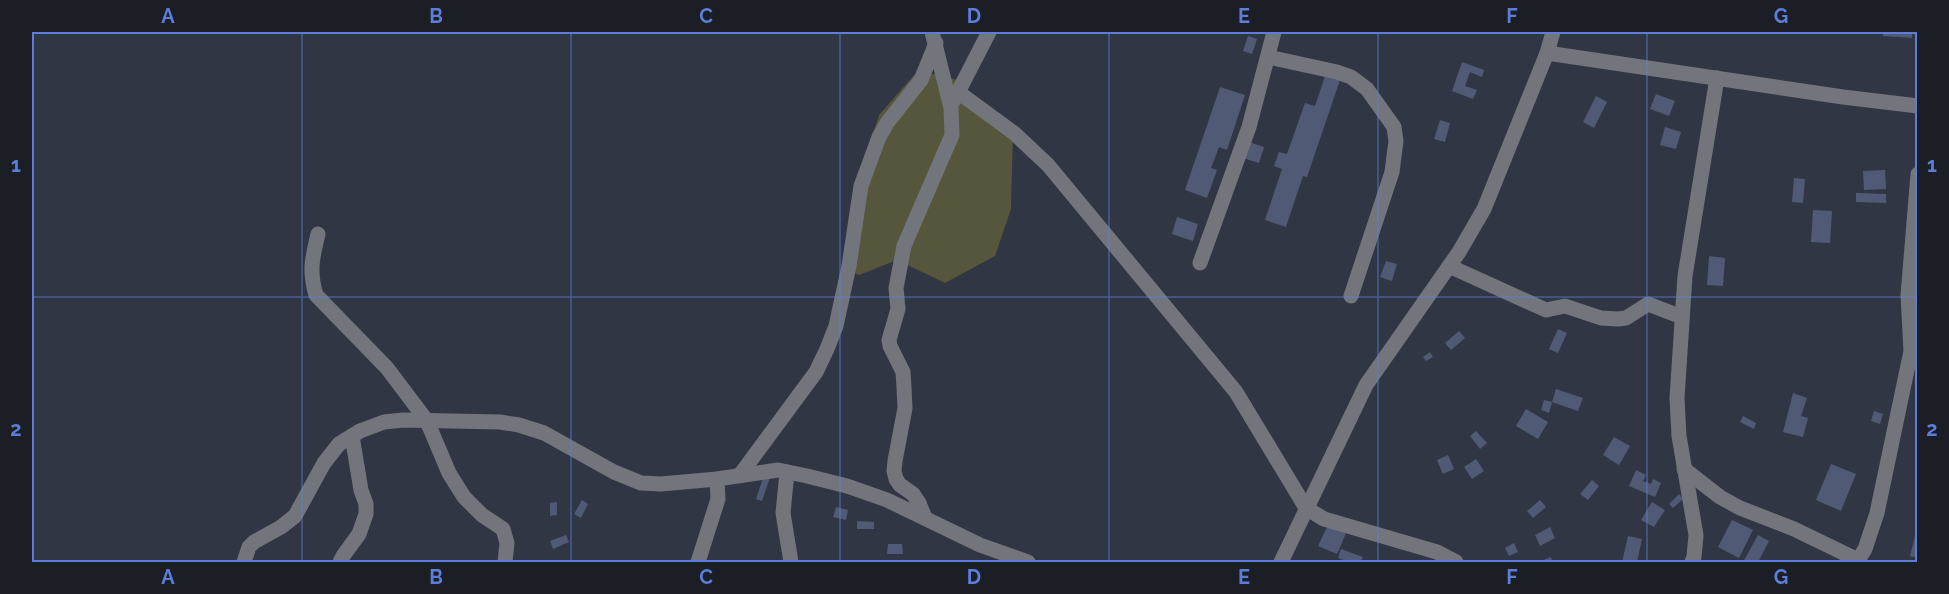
<svg xmlns="http://www.w3.org/2000/svg" width="1949" height="594" viewBox="0 0 1949 594" font-family="Raleway,sans-serif">
<style>
.green{fill:#55563b}
.building{fill:#505a74}
.lines{fill:none;stroke-linecap:round;stroke-linejoin:round}
.minor{stroke:#72757c;stroke-width:15}
.grid{fill:none;stroke:#5c7dd9;stroke-width:1.5;stroke-opacity:0.55}
.neatline{fill:none;stroke:#5c7dd9;stroke-width:2}
.grid-label{font-size:20px;text-anchor:middle;font-weight:bold;fill:#5c7dd9}
</style>
<rect width="100%" height="100%" fill="#313644"/>
<!-- green -->
<polygon class="green" points="929,73 961,81 973,102 1013,133 1011,209 995,256 945,283 897,260 859,275 854,273 853,197 879,115 915,74"/>
<!-- building -->
<g class="building">
<polygon points="1883,32 1912,32 1912,38 1883,36"/>
<polygon points="1248,36 1257,39 1252,54 1243,51"/>
<polygon points="1462,62 1484,70 1482,77 1470,72 1465,86 1477,90 1473,99 1452,91"/>
<polygon points="1326,73 1341,77 1307,177 1303,176 1286,227 1265,220 1282,169 1274,166 1279,152 1287,154 1305,103 1315,106"/>
<polygon points="1220,87 1245,95 1227,150 1219,147 1211,168 1217,170 1207,198 1185,190"/>
<polygon points="1656,94 1675,101 1669,116 1650,109"/>
<polygon points="1596,96 1607,102 1594,128 1583,122"/>
<polygon points="1440,120 1450,123 1445,142 1434,139"/>
<polygon points="1665,127 1681,132 1676,149 1660,145"/>
<polygon points="1249,142 1264,147 1259,163 1243,158"/>
<polygon points="1885,170 1886,189 1864,190 1863,171"/>
<polygon points="1794,178 1805,179 1803,203 1792,202"/>
<polygon points="1856,193 1886,194 1886,203 1856,202"/>
<polygon points="1813,210 1832,211 1830,243 1811,242"/>
<polygon points="1177,217 1198,224 1193,241 1172,234"/>
<polygon points="1709,256 1725,258 1723,286 1707,285"/>
<polygon points="1386,261 1397,264 1392,281 1380,277"/>
<polygon points="1558,329 1567,333 1558,353 1549,349"/>
<polygon points="1459,331 1465,338 1451,350 1445,343"/>
<polygon points="1430,352 1433,357 1426,361 1423,357"/>
<polygon points="1556,389 1583,398 1578,411 1552,402"/>
<polygon points="1793,393 1807,398 1801,416 1808,418 1803,437 1783,432"/>
<polygon points="1544,400 1552,402 1549,413 1541,410"/>
<polygon points="1526,409 1548,422 1538,439 1516,426"/>
<polygon points="1874,411 1883,414 1880,424 1871,421"/>
<polygon points="1743,416 1756,423 1754,429 1740,422"/>
<polygon points="1476,431 1487,443 1480,449 1470,436"/>
<polygon points="1614,437 1630,446 1619,465 1603,455"/>
<polygon points="1448,455 1454,469 1443,474 1437,460"/>
<polygon points="1476,459 1484,471 1472,479 1464,467"/>
<polygon points="1831,464 1856,474 1841,511 1816,500"/>
<polygon points="1636,470 1646,475 1643,481 1651,484 1653,479 1661,483 1655,497 1629,486"/>
<polygon points="764,475 770,477 762,501 756,499"/>
<polygon points="1592,480 1599,486 1588,500 1580,494"/>
<polygon points="1679,494 1683,499 1673,508 1669,504"/>
<polygon points="582,500 588,504 581,518 574,514"/>
<polygon points="1540,500 1546,507 1533,518 1527,511"/>
<polygon points="557,502 557,515 550,516 550,503"/>
<polygon points="1652,502 1665,510 1654,527 1641,520"/>
<polygon points="836,507 848,510 846,520 833,517"/>
<polygon points="1732,520 1753,530 1739,558 1718,547"/>
<polygon points="857,521 874,522 874,529 857,529"/>
<polygon points="1329,523 1347,531 1337,554 1318,546"/>
<polygon points="1550,527 1555,538 1540,546 1535,535"/>
<polygon points="1916,532 1918,532 1918,558 1910,556"/>
<polygon points="566,535 569,542 553,549 550,541"/>
<polygon points="1758,535 1769,541 1758,562 1743,562"/>
<polygon points="1628,536 1642,539 1637,562 1622,562"/>
<polygon points="1514,543 1518,552 1509,556 1505,548"/>
<polygon points="888,544 902,544 903,554 887,554"/>
<polygon points="1341,549 1363,557 1361,562 1350,562 1338,558"/>
<polygon points="1551,557 1553,562 1544,562 1543,560"/>
</g>
<g class="lines">
<!-- minor -->
<g class="minor">
<polyline points="1547,53 1843,97 1918,106"/>
<polyline points="1268,57 1337,72 1351,77 1367,89 1394,127 1396,141 1392,172 1351,296"/>
<polyline points="958,92 1014,133 1048,165 1236,392 1306,508 1324,519 1437,552 1456,562"/>
<polyline points="954,100 989,32"/>
<path d="M318,234c-6,25 -9,37 -2,61l71,73 40,53 22,52 15,24 18,18 21,14 4,14 -2,19"/>
<polyline points="1200,263 1249,127 1274,32"/>
<polyline points="1449,266 1546,310 1565,306 1601,318 1618,319 1626,318 1648,304 1682,317"/>
<polyline points="1684,469 1720,497 1740,508 1794,529 1858,560"/>
<polyline points="787,472 783,513 791,562"/>
<polyline points="740,475 816,372 827,349 836,326 849,266 861,186 879,137 887,123 921,80 936,43"/>
<polyline points="925,518 919,503 913,494 900,485 896,479 894,471 895,461 905,408 904,387 903,372 890,346 889,340 898,309 896,288 904,246 952,135 951,108 932,32"/>
<polyline points="244,562 249,547 254,542 281,527 295,516 324,463 339,444 360,431 384,422 403,420 500,422 519,425 544,433 614,472 641,483 661,484 717,479 778,470 807,476 847,486 887,500 980,545 1028,562"/>
<polyline points="340,562 343,556 359,534 366,514 366,504 361,490 352,436"/>
<polyline points="698,562 718,499 717,479"/>
<polyline points="1281,562 1366,385 1459,252 1484,209 1547,53 1553,32"/>
<polyline points="1692,562 1694,557 1696,535 1679,436 1677,398 1685,276 1717,78"/>
<polyline points="1857,562 1865,549 1877,513 1911,351 1908,295 1918,174"/>
</g>
</g>
<!-- grid -->
<path class="grid" d="M302,32v530M571,32v530M840,32v530M1109,32v530M1378,32v530M1647,32v530M32,297h1886"/>
<!-- border -->
<rect width="1949" height="594" fill="none" stroke="#1b1e24" stroke-width="66"/>
<rect x="33" y="33" width="1883" height="528" class="neatline"/>
<g class="grid-label">
<text x="168" y="23">A</text>
<text x="436" y="23">B</text>
<text x="706" y="23">C</text>
<text x="974" y="23">D</text>
<text x="1244" y="23">E</text>
<text x="1512" y="23">F</text>
<text x="1781" y="23">G</text>
<text x="16" y="172">1</text>
<text x="1932" y="172">1</text>
<text x="16" y="436">2</text>
<text x="1932" y="436">2</text>
<text x="168" y="584">A</text>
<text x="436" y="584">B</text>
<text x="706" y="584">C</text>
<text x="974" y="584">D</text>
<text x="1244" y="584">E</text>
<text x="1512" y="584">F</text>
<text x="1781" y="584">G</text>
</g>
</svg>
